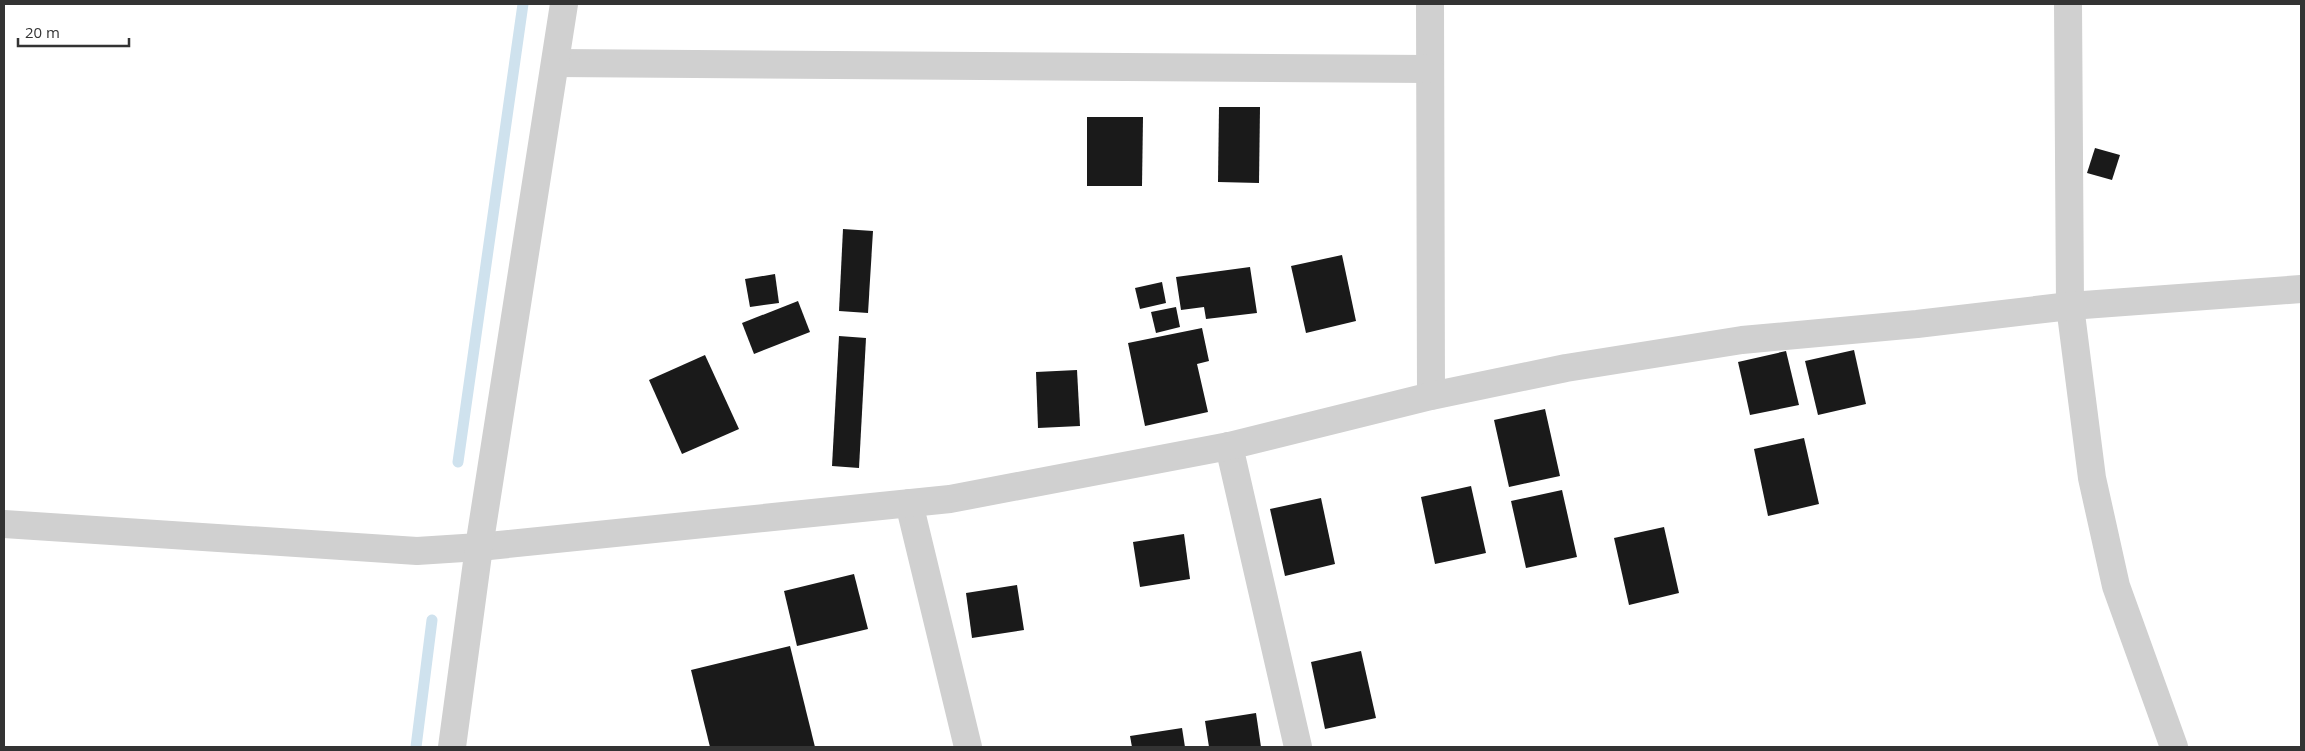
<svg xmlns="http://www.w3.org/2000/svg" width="2305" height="751" viewBox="0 0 2305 751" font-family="'Open Sans',sans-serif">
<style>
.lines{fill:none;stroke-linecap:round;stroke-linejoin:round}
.stream{stroke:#cfe2ee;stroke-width:11}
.building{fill:#1a1a1a}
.minor{stroke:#d0d0d0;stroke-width:28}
</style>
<rect width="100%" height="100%" fill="#fff"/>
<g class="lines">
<!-- stream -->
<g class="stream">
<polyline points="458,462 523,4"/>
<polyline points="416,747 432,620"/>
</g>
</g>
<!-- building -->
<g class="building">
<polygon points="1219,107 1260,107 1259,183 1218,182"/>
<polygon points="1087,117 1143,117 1142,186 1087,186"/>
<polygon points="2095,148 2120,155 2112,180 2087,173"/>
<polygon points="843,229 873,231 868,313 839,311"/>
<polygon points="1342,255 1356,321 1306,333 1291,266"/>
<polygon points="1250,267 1257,313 1206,319 1204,307 1181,310 1176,277"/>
<polygon points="775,274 779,303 750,307 745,279"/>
<polygon points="1162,282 1166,303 1140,309 1135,288"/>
<polygon points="798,301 810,332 754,354 742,323"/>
<polygon points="1176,307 1180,327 1156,333 1151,312"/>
<polygon points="1202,328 1209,361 1197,364 1208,412 1145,426 1128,343"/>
<polygon points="839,336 866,338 859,468 832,466"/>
<polygon points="1854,350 1866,404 1818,415 1805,361"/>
<polygon points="1786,351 1799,405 1750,415 1738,362"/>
<polygon points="705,355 739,429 682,454 649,380"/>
<polygon points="1077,370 1080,426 1038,428 1036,372"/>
<polygon points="1545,409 1560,476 1509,487 1494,420"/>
<polygon points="1804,438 1819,504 1768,516 1754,449"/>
<polygon points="1471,486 1486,553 1435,564 1421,497"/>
<polygon points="1562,490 1577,557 1526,568 1511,501"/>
<polygon points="1321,498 1335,564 1285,576 1270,509"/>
<polygon points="1664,527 1679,593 1629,605 1614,538"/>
<polygon points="1184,534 1190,579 1140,587 1133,542"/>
<polygon points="854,574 868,629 797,646 784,591"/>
<polygon points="1017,585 1024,630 972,638 966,593"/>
<polygon points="790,646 815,747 710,747 691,670"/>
<polygon points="1361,651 1376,718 1325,729 1311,662"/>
<polygon points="1256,713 1261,747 1209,747 1205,721"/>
<polygon points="1182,728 1185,747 1132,747 1130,736"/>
</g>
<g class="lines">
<!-- minor -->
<g class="minor">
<polyline points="1430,4 1431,396"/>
<polyline points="2068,4 2070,306 2092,478 2116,586 2174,747"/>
<polyline points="556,63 1430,69"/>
<polyline points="1229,446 1298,747"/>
<polyline points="909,503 968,747"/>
<polyline points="4,524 417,551 479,547 950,499 1229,446 1431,396 1566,368 1742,340 1917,324 2070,306 2301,289"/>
<polyline points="452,747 479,547 564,4"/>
</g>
</g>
<!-- border -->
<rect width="2305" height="751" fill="none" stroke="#333333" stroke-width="10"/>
<!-- scale -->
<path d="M18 38v8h111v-8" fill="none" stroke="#333333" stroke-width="2.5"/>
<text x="25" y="38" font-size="15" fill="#333333" stroke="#ffffff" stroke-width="4" paint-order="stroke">20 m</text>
</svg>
